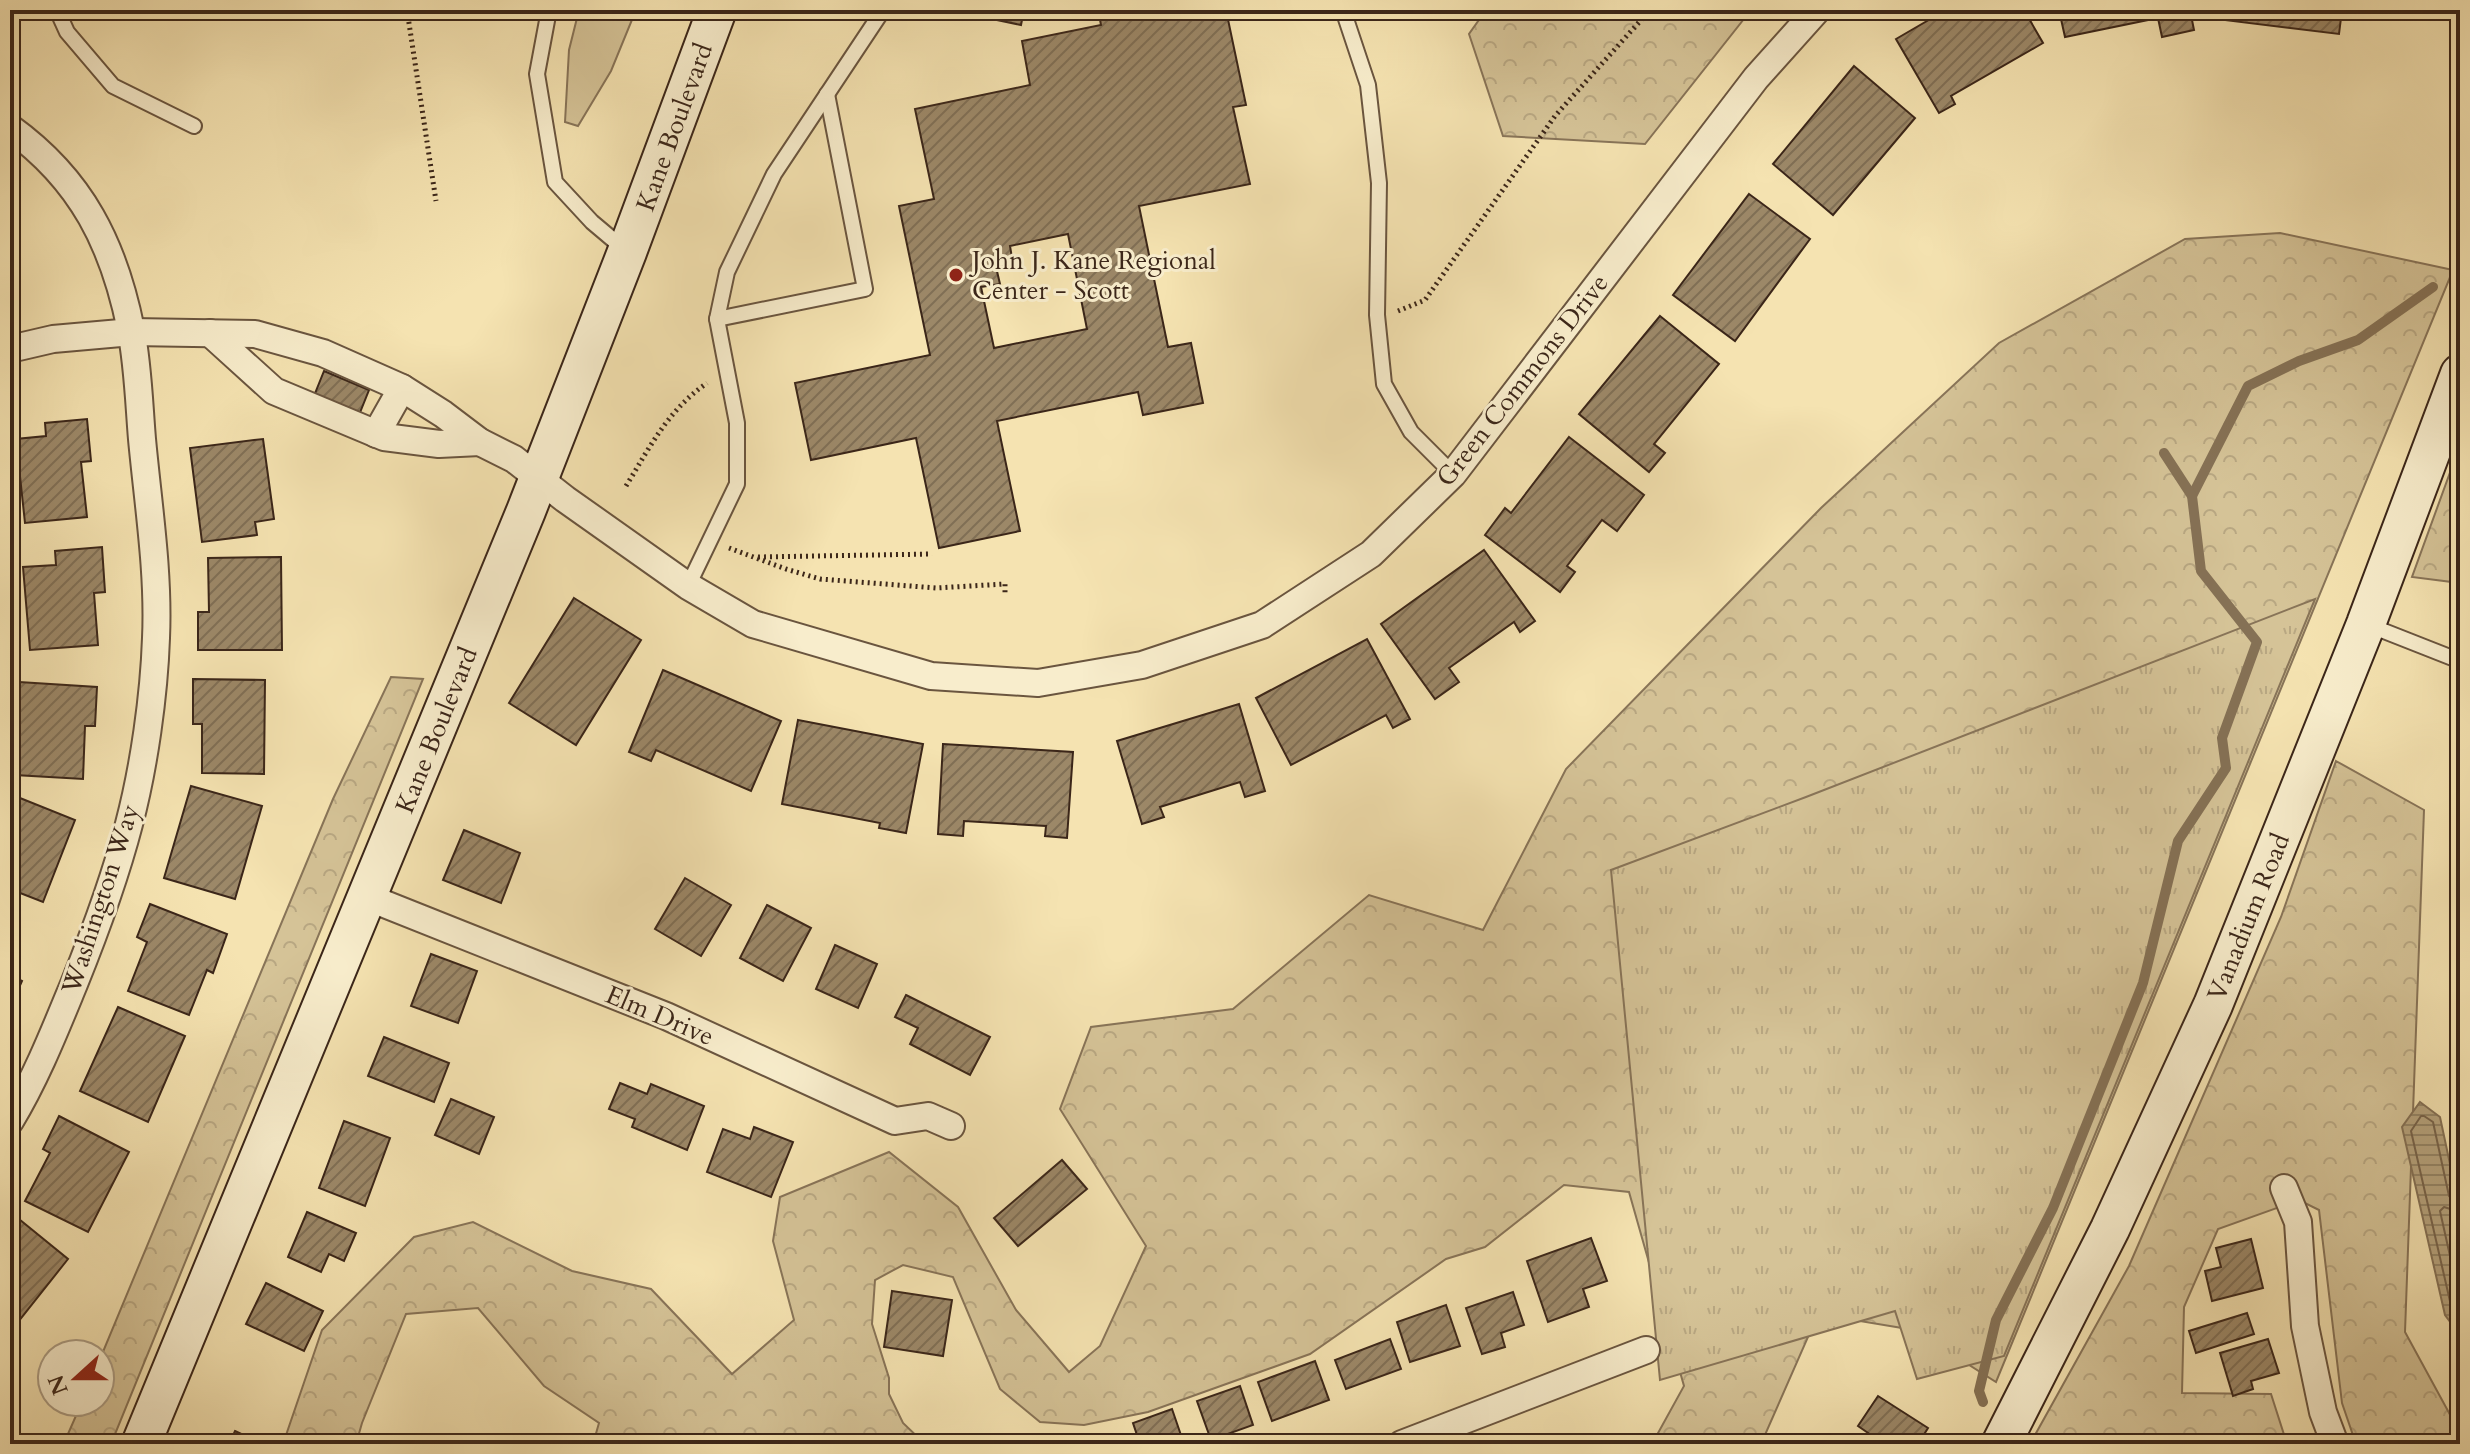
<svg xmlns="http://www.w3.org/2000/svg" width="2470" height="1454" viewBox="0 0 2470 1454" font-family="Cardo,serif">
<style>
.green{fill:#d5c397;stroke:#887458;stroke-width:2}
.forest{fill:url(#forest-crowns);stroke:#887458;stroke-width:2}
.park{fill:url(#park-tufts);stroke:#887458;stroke-width:2}
.water{fill:url(#water-rules);stroke:#857155;stroke-width:2}
.lines{fill:none;stroke-linecap:round;stroke-linejoin:round}
.shore{stroke:#78644b;stroke-width:2}
.stream{stroke:#857155;stroke-width:10}
.building{fill:url(#building-hatch);stroke:#3b2619;stroke-width:2;fill-rule:evenodd}
.lane-casing{stroke:#6a553f;stroke-width:18}
.street-casing{stroke:#6a553f;stroke-width:30}
.secondary-casing{stroke:#3b2619;stroke-width:42}
.path{stroke:#3b2619;stroke-width:5;stroke-dasharray:2 4;stroke-linecap:butt}
.lane{stroke:#f8edcc;stroke-width:14}
.street{stroke:#f8edcc;stroke-width:26}
.secondary{stroke:#f8edcc;stroke-width:38}
.poi-dot{fill:#8f2418;stroke:#f8edcc;stroke-width:3}
.labels{text-anchor:middle;stroke-width:6;stroke-linejoin:round;paint-order:stroke}
.street-label{font-size:26px;fill:#3b2619;stroke:#f8edcc}
.poi-label{font-size:26px;fill:#3b2619;stroke:#f8edcc;text-anchor:start}
</style>
<defs>
<pattern id="forest-crowns" width="20" height="18" patternUnits="userSpaceOnUse" patternTransform="scale(2)"><rect width="20" height="18" fill="#d5c397"/><path d="M2 6a3 3 0 1 1 6 0M12 15a3 3 0 1 1 6 0" fill="none" stroke="#b8a782"/></pattern>
<pattern id="park-tufts" width="24" height="20" patternUnits="userSpaceOnUse" patternTransform="scale(2)"><rect width="24" height="20" fill="#d5c397"/><path d="M3 7l-1-3M5 7V3M7 7l1-3M15 17l-1-3M17 17v-4M19 17l1-3" fill="none" stroke="#b8a782"/></pattern>
<pattern id="water-rules" width="6" height="5" patternUnits="userSpaceOnUse" patternTransform="scale(2)"><rect width="6" height="5" fill="#b6a37d"/><path d="M0 2.5h6" fill="none" stroke="#958566"/></pattern>
<pattern id="building-hatch" width="6" height="6" patternUnits="userSpaceOnUse" patternTransform="scale(2)"><rect width="6" height="6" fill="#9c8868"/><path d="M-1 1l2-2M0 6l6-6M5 7l2-2" fill="none" stroke="#806f55"/></pattern>
</defs>
<rect width="100%" height="100%" fill="#f5e3b1"/>
<filter id="stains"><feTurbulence type="fractalNoise" baseFrequency=".0025" numOctaves="4"/><feColorMatrix values="0 0 0 0 .2 0 0 0 0 .09 0 0 0 0 .02 0 0 0 .5 -.17"/></filter>
<radialGradient id="worn" r=".72"><stop offset=".6" stop-color="#630" stop-opacity="0"/><stop offset="1" stop-color="#630" stop-opacity=".3"/></radialGradient>
<!-- green -->
<polygon class="green" points="579,10 636,10 611,71 578,126 565,122 569,50"/>
<!-- forest -->
<g class="forest">
<polygon points="1486,10 1751,10 1645,144 1503,136 1469,34"/>
<polygon points="2280,233 2453,270 1996,1382 1914,1330 1818,1314 1761,1444 1652,1444 1684,1386 1629,1192 1564,1185 1485,1247 1446,1259 1310,1354 1148,1412 1084,1425 1040,1422 1000,1389 953,1277 903,1265 875,1280 872,1324 889,1378 889,1394 903,1423 925,1444 593,1444 599,1423 544,1386 478,1308 406,1314 362,1423 356,1444 283,1444 322,1330 414,1237 473,1222 572,1271 651,1289 732,1374 794,1320 773,1241 780,1197 889,1152 958,1207 1016,1310 1069,1372 1100,1346 1146,1246 1060,1109 1091,1027 1233,1009 1369,895 1483,930 1566,769 1821,508 1999,343 2185,239"/>
<polygon points="2460,445 2460,583 2412,577"/>
<polygon points="391,677 423,679 111,1444 61,1444 68,1434 82,1402 100,1402 100,1359 333,799"/>
<polygon points="2336,761 2424,810 2405,1332 2460,1433 2460,1444 2356,1444 2342,1403 2319,1210 2299,1200 2218,1229 2184,1307 2182,1393 2271,1394 2287,1444 2030,1444 2129,1266 2281,917"/>
</g>
<!-- park -->
<polygon class="park" points="2315,599 2004,1356 1917,1379 1895,1311 1660,1380 1611,870 1806,797"/>
<!-- water -->
<polygon class="water" points="2420,1102 2440,1117 2460,1211 2460,1335 2445,1315 2402,1127"/>
<g class="lines">
<!-- shore -->
<g class="shore">
<polyline points="2460,1202 2453,1201 2449,1196 2433,1122 2424,1116 2421,1116 2411,1131 2452,1310 2460,1322"/>
<polyline points="2460,1212 2444,1207 2440,1211 2460,1301"/>
</g>
<!-- stream -->
<g class="stream">
<polyline points="2192,496 2248,386 2299,361 2358,340 2433,287"/>
<polyline points="1983,1402 1979,1391 1996,1320 2053,1208 2143,983 2178,841 2226,768 2222,738 2257,642 2201,571 2192,496 2164,453"/>
</g>
</g>
<!-- building -->
<g class="building">
<polygon points="969,10 1024,10 1021,25 968,14"/>
<path d="M1118,10h108l20,95 -13,2 17,77 -111,22 29,141 23,-4 12,60 -60,12 -5,-23 -141,29 23,110 -81,17 -23,-110 -105,22 -16,-77 135,-28 -31,-149 35,-7 -19,-90 115,-24 -8,-44 79,-16 -2,-11zM1068,234l19,95 -93,19 -13,-61 19,-3 -4,-17 17,-3 -3,-18z"/>
<polygon points="1946,10 2024,10 2043,43 1951,96 1955,104 1939,113 1896,39"/>
<polygon points="2059,10 2190,10 2194,30 2162,37 2158,18 2065,37"/>
<polygon points="2217,10 2342,10 2339,34 2216,19"/>
<polygon points="1854,66 1915,118 1833,215 1773,164"/>
<polygon points="1749,194 1810,239 1735,341 1673,295"/>
<polygon points="1660,316 1719,364 1654,444 1665,453 1649,472 1579,414"/>
<polygon points="324,371 369,390 359,415 314,396"/>
<polygon points="87,419 91,461 81,462 87,517 25,523 16,439 46,436 45,423"/>
<polygon points="1569,437 1644,495 1617,531 1602,520 1567,566 1575,572 1560,592 1485,535 1505,508 1511,513"/>
<polygon points="263,439 274,519 255,522 257,535 202,542 190,448"/>
<polygon points="102,547 105,592 94,593 98,645 30,650 23,567 56,565 55,551"/>
<polygon points="1484,550 1535,621 1520,632 1514,622 1449,668 1459,682 1435,699 1381,624"/>
<polygon points="281,557 282,650 198,650 198,612 209,612 208,558"/>
<polygon points="574,598 641,640 576,745 509,703"/>
<polygon points="1367,639 1410,719 1393,728 1386,715 1291,765 1256,698"/>
<polygon points="663,670 781,721 751,791 656,750 651,761 629,752"/>
<polygon points="193,679 265,680 264,774 202,773 202,724 193,724"/>
<polygon points="19,682 97,687 95,726 85,726 83,779 15,775"/>
<polygon points="1239,704 1265,791 1245,797 1240,782 1160,807 1164,817 1142,824 1117,741"/>
<polygon points="798,720 923,744 906,833 879,828 880,823 782,804"/>
<polygon points="943,744 1073,752 1067,838 1045,836 1046,826 964,821 963,836 938,834"/>
<polygon points="191,786 262,806 235,899 164,878"/>
<polygon points="10,794 75,820 43,902 10,889"/>
<polygon points="464,830 520,853 501,903 443,880"/>
<polygon points="685,878 731,905 701,956 655,929"/>
<polygon points="150,904 227,934 213,973 207,970 189,1015 128,991 147,942 137,937"/>
<polygon points="767,905 811,928 783,981 740,958"/>
<polygon points="835,945 877,964 858,1008 816,989"/>
<polygon points="431,954 477,971 458,1023 411,1006"/>
<polygon points="10,975 22,981 10,1008"/>
<polygon points="906,995 990,1037 970,1075 910,1044 918,1028 895,1017"/>
<polygon points="118,1007 185,1036 148,1122 80,1091"/>
<polygon points="384,1037 449,1063 434,1102 368,1076"/>
<polygon points="620,1083 647,1094 651,1084 704,1106 687,1150 632,1127 635,1119 609,1109"/>
<polygon points="451,1099 494,1117 479,1154 435,1135"/>
<polygon points="59,1116 129,1152 88,1232 25,1201 50,1153 43,1149"/>
<polygon points="344,1121 390,1138 365,1206 319,1188"/>
<polygon points="754,1127 793,1142 771,1197 707,1172 723,1129 750,1139"/>
<polygon points="1062,1160 1087,1189 1018,1246 994,1218"/>
<polygon points="307,1212 356,1233 344,1261 329,1254 321,1272 288,1257"/>
<polygon points="14,1215 68,1259 14,1327 10,1324 10,1220"/>
<polygon points="1591,1238 1607,1281 1583,1289 1589,1307 1548,1322 1527,1261"/>
<polygon points="2251,1239 2263,1288 2212,1301 2205,1271 2221,1267 2216,1248"/>
<polygon points="266,1283 323,1311 304,1351 246,1324"/>
<polygon points="892,1291 952,1300 943,1356 884,1347"/>
<polygon points="1513,1292 1524,1325 1501,1333 1505,1347 1482,1354 1466,1308"/>
<polygon points="1446,1305 1460,1346 1410,1362 1397,1322"/>
<polygon points="2247,1313 2254,1334 2196,1353 2189,1331"/>
<polygon points="1390,1339 1401,1369 1346,1389 1335,1360"/>
<polygon points="2268,1339 2279,1373 2251,1381 2253,1389 2233,1396 2220,1353"/>
<polygon points="1315,1361 1329,1400 1272,1421 1258,1382"/>
<polygon points="1240,1386 1253,1425 1211,1440 1197,1401"/>
<polygon points="1878,1396 1928,1428 1918,1444 1865,1444 1871,1435 1858,1426"/>
<polygon points="1172,1409 1184,1444 1140,1444 1133,1423"/>
<polygon points="235,1431 263,1444 229,1444"/>
<rect x="1573" y="1436" width="41" height="8"/>
</g>
<g class="lines">
<!-- lane casing -->
<g class="lane-casing">
<g id="lane">
<polyline points="57,10 67,32 113,86 194,126"/>
<polyline points="549,10 537,74 555,182 592,222 624,249"/>
<polyline points="1343,10 1368,85 1379,183 1377,315 1384,384 1411,432 1453,474"/>
<polyline points="717,319 865,289 827,94"/>
<polyline points="688,586 737,484 737,423 717,319 727,272 774,174 883,10"/>
<polyline points="2366,624 2460,661"/>
</g>
</g>
<!-- street casing -->
<g class="street-casing">
<g id="street">
<path d="M10,128c72,52 104,117 121,202 7,35 8,73 11,109 6,65 17,133 14,199 -2,58 -12,129 -27,186 -14,54 -34,108 -55,160 -19,46 -38,94 -64,137"/>
<polyline points="210,333 274,391 384,437 439,444 480,442"/>
<polyline points="10,349 53,339 132,332 255,334 323,353 402,388 443,414 480,442 514,459 565,499 688,586 753,624 931,676 1038,683 1142,665 1262,625 1371,554 1453,474 1756,78 1817,10"/>
<polyline points="376,434 402,388"/>
<polyline points="367,897 666,1016 895,1121 928,1116 951,1126"/>
<polyline points="2284,1188 2298,1222 2305,1326 2323,1412 2335,1444"/>
<polyline points="1402,1444 1646,1350"/>
</g>
</g>
<!-- secondary casing -->
<g class="secondary-casing">
<g id="secondary">
<polyline points="141,1444 526,511 627,252 717,10"/>
<polyline points="2001,1444 2110,1229 2213,1005 2366,624 2460,374"/>
</g>
</g>
<!-- path -->
<g class="path">
<polyline points="202,10 203,12"/>
<polyline points="407,10 436,201"/>
<polyline points="1398,311 1425,300 1555,116 1650,10"/>
<path d="M626,486c24,-39 42,-76 81,-103"/>
<polyline points="729,548 786,569 820,579 936,588 1005,584 1005,594"/>
<polyline points="758,557 932,554"/>
</g>
<!-- lane -->
<use href="#lane" class="lane"/>
<!-- street -->
<use href="#street" class="street"/>
<!-- secondary -->
<use href="#secondary" class="secondary"/>
</g>
<!-- markers -->
<circle class="poi-dot" cx="956" cy="275" r="8"/>
<g class="labels">
<!-- street labels -->
<g class="street-label">
<text transform="translate(674 127) rotate(-70)" y="9">Kane Boulevard</text>
<text transform="translate(1522 380) rotate(-52)" y="9">Green Commons Drive</text>
<text transform="translate(436 730) rotate(-68)" y="9">Kane Boulevard</text>
<text transform="translate(100 899) rotate(-72)" y="9">Washington Way</text>
<text transform="translate(2248 917) rotate(-68)" y="9">Vanadium Road</text>
<text transform="translate(660 1015) rotate(23)" y="9">Elm Drive</text>
</g>
<!-- poi labels -->
<g class="poi-label">
<text x="972" y="269">John J. Kane Regional<tspan x="972" dy="30">Center - Scott</tspan></text>
</g>
</g>
<!-- margin -->
<rect width="2470" height="1454" fill="none" stroke="#f5e3b1" stroke-width="40"/>
<rect x="12" y="12" width="2446" height="1430" fill="none" stroke="#3b2619" stroke-width="4"/>
<rect x="20" y="20" width="2430" height="1414" fill="none" stroke="#3b2619" stroke-width="2"/>
<!-- north arrow -->
<g transform="translate(76 1378) rotate(249)"><circle r="38" fill="#f8edcc" stroke="#ac9d84" stroke-width="2"/>
<path d="M0-6L14 30L0 20L-14 30Z" fill="#8f2418"/>
<text y="-12" font-size="22" font-weight="bold" text-anchor="middle" fill="#3b2619">N</text>
</g>
<rect width="100%" height="100%" filter="url(#stains)"/>
<rect width="100%" height="100%" fill="url(#worn)"/>
</svg>
